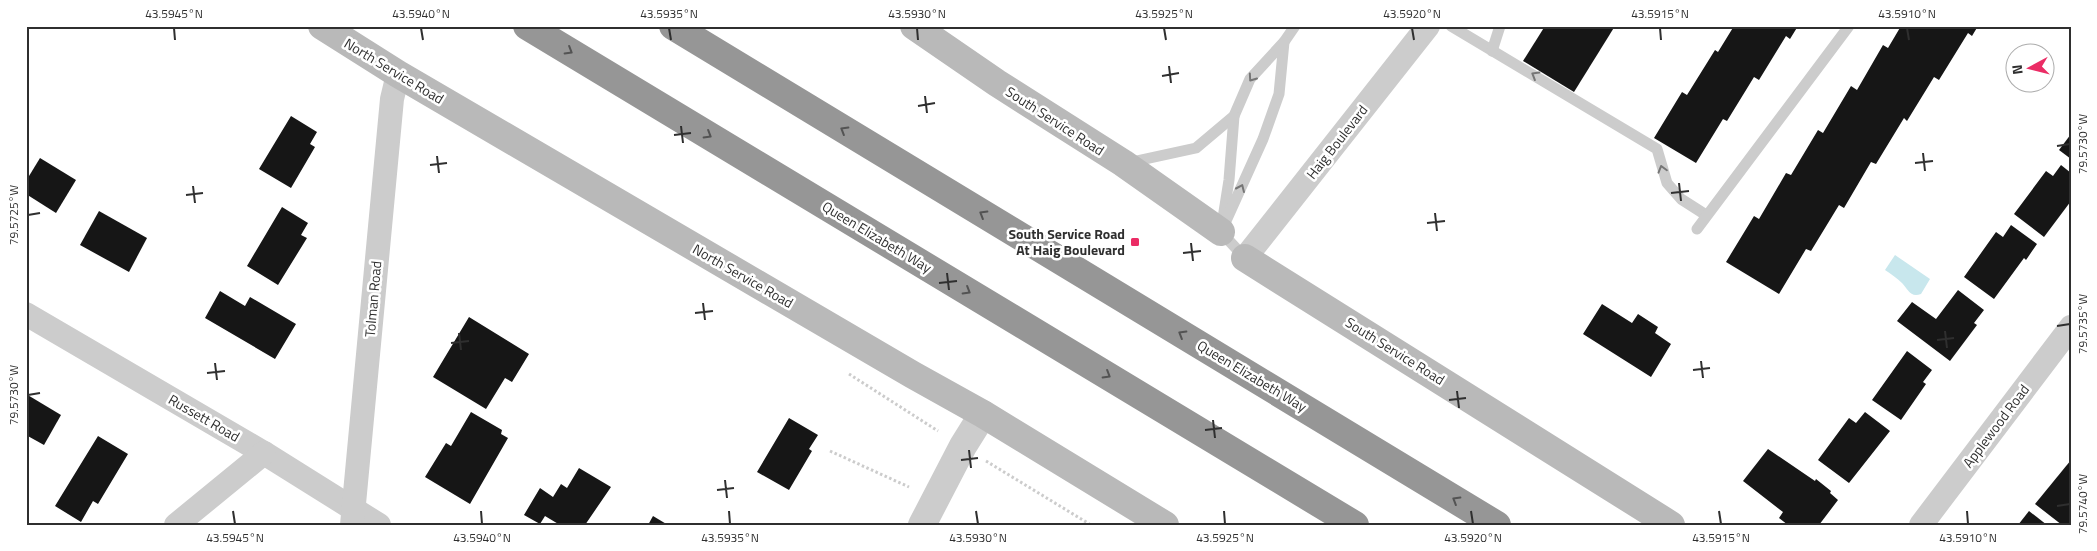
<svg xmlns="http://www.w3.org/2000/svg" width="2097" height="551" viewBox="0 0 2097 551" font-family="'Titillium Web',sans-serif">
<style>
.water{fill:#c8e7ed}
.building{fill:#161616}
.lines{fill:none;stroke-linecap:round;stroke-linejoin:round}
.path{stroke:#ccc;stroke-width:3;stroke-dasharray:2.5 2.5;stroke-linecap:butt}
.service{stroke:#ccc;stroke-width:11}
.minor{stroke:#ccc;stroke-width:24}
.tertiary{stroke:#ccc;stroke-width:28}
.secondary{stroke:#b9b9b9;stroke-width:28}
.motorway{stroke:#969696;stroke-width:28}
.oneway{stroke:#535353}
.oneway2{stroke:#767676}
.ticks{fill:none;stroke:#2f2f2f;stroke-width:2}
.poi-dot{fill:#eb2c65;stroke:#fff;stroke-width:2}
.labels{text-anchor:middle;stroke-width:5;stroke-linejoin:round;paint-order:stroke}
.street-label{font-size:14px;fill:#2f2f2f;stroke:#fff}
.poi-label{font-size:14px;font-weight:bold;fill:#2f2f2f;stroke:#fff;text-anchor:end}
.neatline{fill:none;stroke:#2f2f2f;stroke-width:2}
.ticks-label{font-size:12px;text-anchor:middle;fill:#2f2f2f}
</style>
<rect width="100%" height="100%" fill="#fff"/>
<!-- water -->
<path class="water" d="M1895,255l35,24 -9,15c-11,4 -13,-5 -19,-11 -5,-5 -11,-9 -17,-13z"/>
<!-- building -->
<g class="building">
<polygon points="1545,26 1615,26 1574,92 1523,61"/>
<polygon points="1734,26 1798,26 1790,39 1786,36 1759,80 1754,77 1727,121 1723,119 1696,163 1654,138 1682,92 1687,95 1715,50 1718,52"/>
<polygon points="1901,26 1978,26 1972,36 1968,33 1939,80 1934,77 1907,121 1904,118 1876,164 1871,162 1844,208 1839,205 1811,251 1806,249 1779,294 1726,262 1754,216 1759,219 1786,173 1791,175 1818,130 1823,133 1851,86 1857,90 1883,45 1888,48"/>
<polygon points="291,116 317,132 310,144 315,147 291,188 259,169"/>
<polygon points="2071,134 2071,159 2059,150"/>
<polygon points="40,158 76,180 56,213 26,194 26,181"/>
<polygon points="2061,165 2071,173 2071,201 2044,237 2014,214 2046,171 2053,176"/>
<polygon points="282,207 308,223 301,235 307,238 278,285 247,266"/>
<polygon points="99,211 147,238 129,272 80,245"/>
<polygon points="2011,225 2037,244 2026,260 2024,258 1994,299 1964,277 1996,232 2003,237"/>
<polygon points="1958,290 1984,310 1974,323 1977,325 1950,361 1897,321 1912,302 1936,319"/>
<polygon points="220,291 245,306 250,297 296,324 275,359 205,318"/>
<polygon points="1602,304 1632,323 1638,314 1658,327 1655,333 1671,344 1651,377 1583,334"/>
<polygon points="469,317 529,354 512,382 505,378 486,409 433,377"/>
<polygon points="1907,351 1932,370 1923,382 1926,384 1901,420 1872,400"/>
<polygon points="26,394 61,415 44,445 26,435"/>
<polygon points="471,412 502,430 501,434 508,438 470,504 425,477 446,443 451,446"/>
<polygon points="1865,412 1890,431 1849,483 1818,460 1849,418 1856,423"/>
<polygon points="789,418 818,435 809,449 812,451 789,490 757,472"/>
<polygon points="98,436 128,454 98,504 93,501 81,522 55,506"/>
<polygon points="1768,449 1815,481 1816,479 1831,491 1830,493 1838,500 1819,525 1788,525 1779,518 1783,512 1743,481"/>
<polygon points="2071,460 2071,525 2062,525 2035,504"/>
<polygon points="579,468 611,487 585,525 560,525 545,516 540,524 524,515 540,488 553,497 561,484 567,488"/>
<polygon points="2029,511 2047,525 2018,525"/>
<polygon points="653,516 668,525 648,525"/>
</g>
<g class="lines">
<!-- path -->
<g class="path">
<polyline points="849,374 938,431"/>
<polyline points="830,451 909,487"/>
<polyline points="986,461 1091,525"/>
</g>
<!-- service -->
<g class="service">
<polyline points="1451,26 1657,149 1667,183 1681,199 1706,215"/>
<polyline points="1492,51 1500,26"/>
<polyline points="1127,163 1196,148 1234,116 1250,79 1284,42 1295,26"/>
<polyline points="1223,218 1229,180 1234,116"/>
<polyline points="1697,229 1849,26"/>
<polyline points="1221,232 1263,139 1279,94 1284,42"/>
<polyline points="1221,232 1245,258"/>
</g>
<!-- minor -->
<g class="minor">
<polyline points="1245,258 1428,26"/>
<polyline points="26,314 264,453 379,525"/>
<polyline points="176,525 264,453"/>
<polyline points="352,525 392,99 398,74"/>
<polyline points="1921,525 2071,327"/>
</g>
<!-- tertiary -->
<polyline class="tertiary" points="922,525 963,446 983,414"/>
<!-- secondary -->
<g class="secondary">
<polyline points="322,26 398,74 913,375 983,414 1165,525"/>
<polyline points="914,26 997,83 1123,163 1221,232"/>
<polyline points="1245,258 1671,525"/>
</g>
<!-- motorway -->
<g class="motorway">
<polyline points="527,26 1355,525"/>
<polyline points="673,26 1497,525"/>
</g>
</g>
<!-- one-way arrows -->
<defs><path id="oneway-chevron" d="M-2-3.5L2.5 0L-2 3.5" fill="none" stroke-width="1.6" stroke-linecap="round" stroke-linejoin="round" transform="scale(1.25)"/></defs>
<g class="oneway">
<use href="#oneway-chevron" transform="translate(569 51) rotate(31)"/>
<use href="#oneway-chevron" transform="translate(844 130) rotate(-149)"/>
<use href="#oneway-chevron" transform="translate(708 135) rotate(31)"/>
<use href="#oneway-chevron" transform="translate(983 214) rotate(-149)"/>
<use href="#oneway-chevron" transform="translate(967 291) rotate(31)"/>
<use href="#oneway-chevron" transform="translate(1182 334) rotate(-149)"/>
<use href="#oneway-chevron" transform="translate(1107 375) rotate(31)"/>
<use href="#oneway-chevron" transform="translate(1456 500) rotate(-149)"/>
</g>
<g class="oneway2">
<use href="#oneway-chevron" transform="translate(1535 75) rotate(-149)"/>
<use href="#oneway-chevron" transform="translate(1252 78) rotate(125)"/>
<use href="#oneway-chevron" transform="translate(1662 169) rotate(-106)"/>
<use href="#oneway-chevron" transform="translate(1241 188) rotate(-66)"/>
</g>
<!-- ticks -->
<path class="ticks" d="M174,28l1,12M421,28l2,12M669,28l2,12M917,28l1,12M1164,28l2,12M1412,28l2,12M1660,28l1,12M1907,28l2,12M1169,66l2,17M1162,76l17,-3M925,96l2,17M918,106l17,-3M681,126l2,17M674,135l17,-2M2057,146l13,-2M1923,153l2,18M437,156l2,17M1915,163l18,-2M430,165l17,-2M1679,183l2,18M193,186l2,17M1671,193l18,-2M186,195l17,-2M1435,213l2,18M28,215l12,-2M1427,223l18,-2M1191,243l2,18M1183,253l18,-2M947,273l2,17M939,283l18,-2M703,303l2,17M695,313l18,-2M2057,326l13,-2M1945,331l2,17M459,333l2,17M1937,340l17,-2M451,343l18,-2M1701,361l2,17M215,363l2,17M1693,370l17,-2M207,373l18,-2M1457,391l2,17M28,395l12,-2M1449,400l17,-2M1213,420l2,18M1205,430l17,-2M969,450l2,18M961,460l17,-2M725,480l2,18M717,490l17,-2M2057,506l13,-2M233,511l2,13M481,511l1,13M729,511l1,13M976,511l2,13M1224,511l1,13M1471,511l2,13M1719,511l2,13M1967,511l1,13"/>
<!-- markers -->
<rect class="poi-dot" x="1130" y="237" width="10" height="10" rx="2.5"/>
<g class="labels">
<!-- street labels -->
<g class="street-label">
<text transform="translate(394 71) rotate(31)" y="5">North Service Road</text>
<text transform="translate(1055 121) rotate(33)" y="5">South Service Road</text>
<text transform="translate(1337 142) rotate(-52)" y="5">Haig Boulevard</text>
<text transform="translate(877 237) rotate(31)" y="5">Queen Elizabeth Way</text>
<text transform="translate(743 276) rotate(30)" y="5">North Service Road</text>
<text transform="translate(373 299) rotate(-85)" y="5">Tolman Road</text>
<text transform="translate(1395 351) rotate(32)" y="5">South Service Road</text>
<text transform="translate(1252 376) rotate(31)" y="5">Queen Elizabeth Way</text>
<text transform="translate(204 418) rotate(30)" y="5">Russett Road</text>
<text transform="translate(1996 426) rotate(-53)" y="5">Applewood Road</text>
</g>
<!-- poi labels -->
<g class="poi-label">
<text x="1125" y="239">South Service Road<tspan x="1125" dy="16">At Haig Boulevard</tspan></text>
</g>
</g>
<!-- border -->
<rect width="2097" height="551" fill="none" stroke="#ffffff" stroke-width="55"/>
<!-- north arrow -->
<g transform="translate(2030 68) rotate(263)"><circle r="24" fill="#ffffff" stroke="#acacac"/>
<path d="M0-4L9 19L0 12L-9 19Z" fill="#eb2c65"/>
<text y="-8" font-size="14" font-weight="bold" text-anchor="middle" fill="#2f2f2f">N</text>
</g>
<rect x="28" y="28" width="2042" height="496" class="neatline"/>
<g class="ticks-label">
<text x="174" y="18">43.5945°N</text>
<text x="421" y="18">43.5940°N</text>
<text x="669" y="18">43.5935°N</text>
<text x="917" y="18">43.5930°N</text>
<text x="1164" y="18">43.5925°N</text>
<text x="1412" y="18">43.5920°N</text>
<text x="1660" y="18">43.5915°N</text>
<text x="1907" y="18">43.5910°N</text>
<text transform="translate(2083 144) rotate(-90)" y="4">79.5730°W</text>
<text transform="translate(14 215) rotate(-90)" y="4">79.5725°W</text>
<text transform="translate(2083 324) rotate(-90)" y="4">79.5735°W</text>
<text transform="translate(14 395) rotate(-90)" y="4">79.5730°W</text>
<text transform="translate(2083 504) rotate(-90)" y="4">79.5740°W</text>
<text x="235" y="542">43.5945°N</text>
<text x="482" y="542">43.5940°N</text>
<text x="730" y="542">43.5935°N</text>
<text x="978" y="542">43.5930°N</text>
<text x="1225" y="542">43.5925°N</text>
<text x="1473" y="542">43.5920°N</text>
<text x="1721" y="542">43.5915°N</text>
<text x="1968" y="542">43.5910°N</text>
</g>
</svg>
